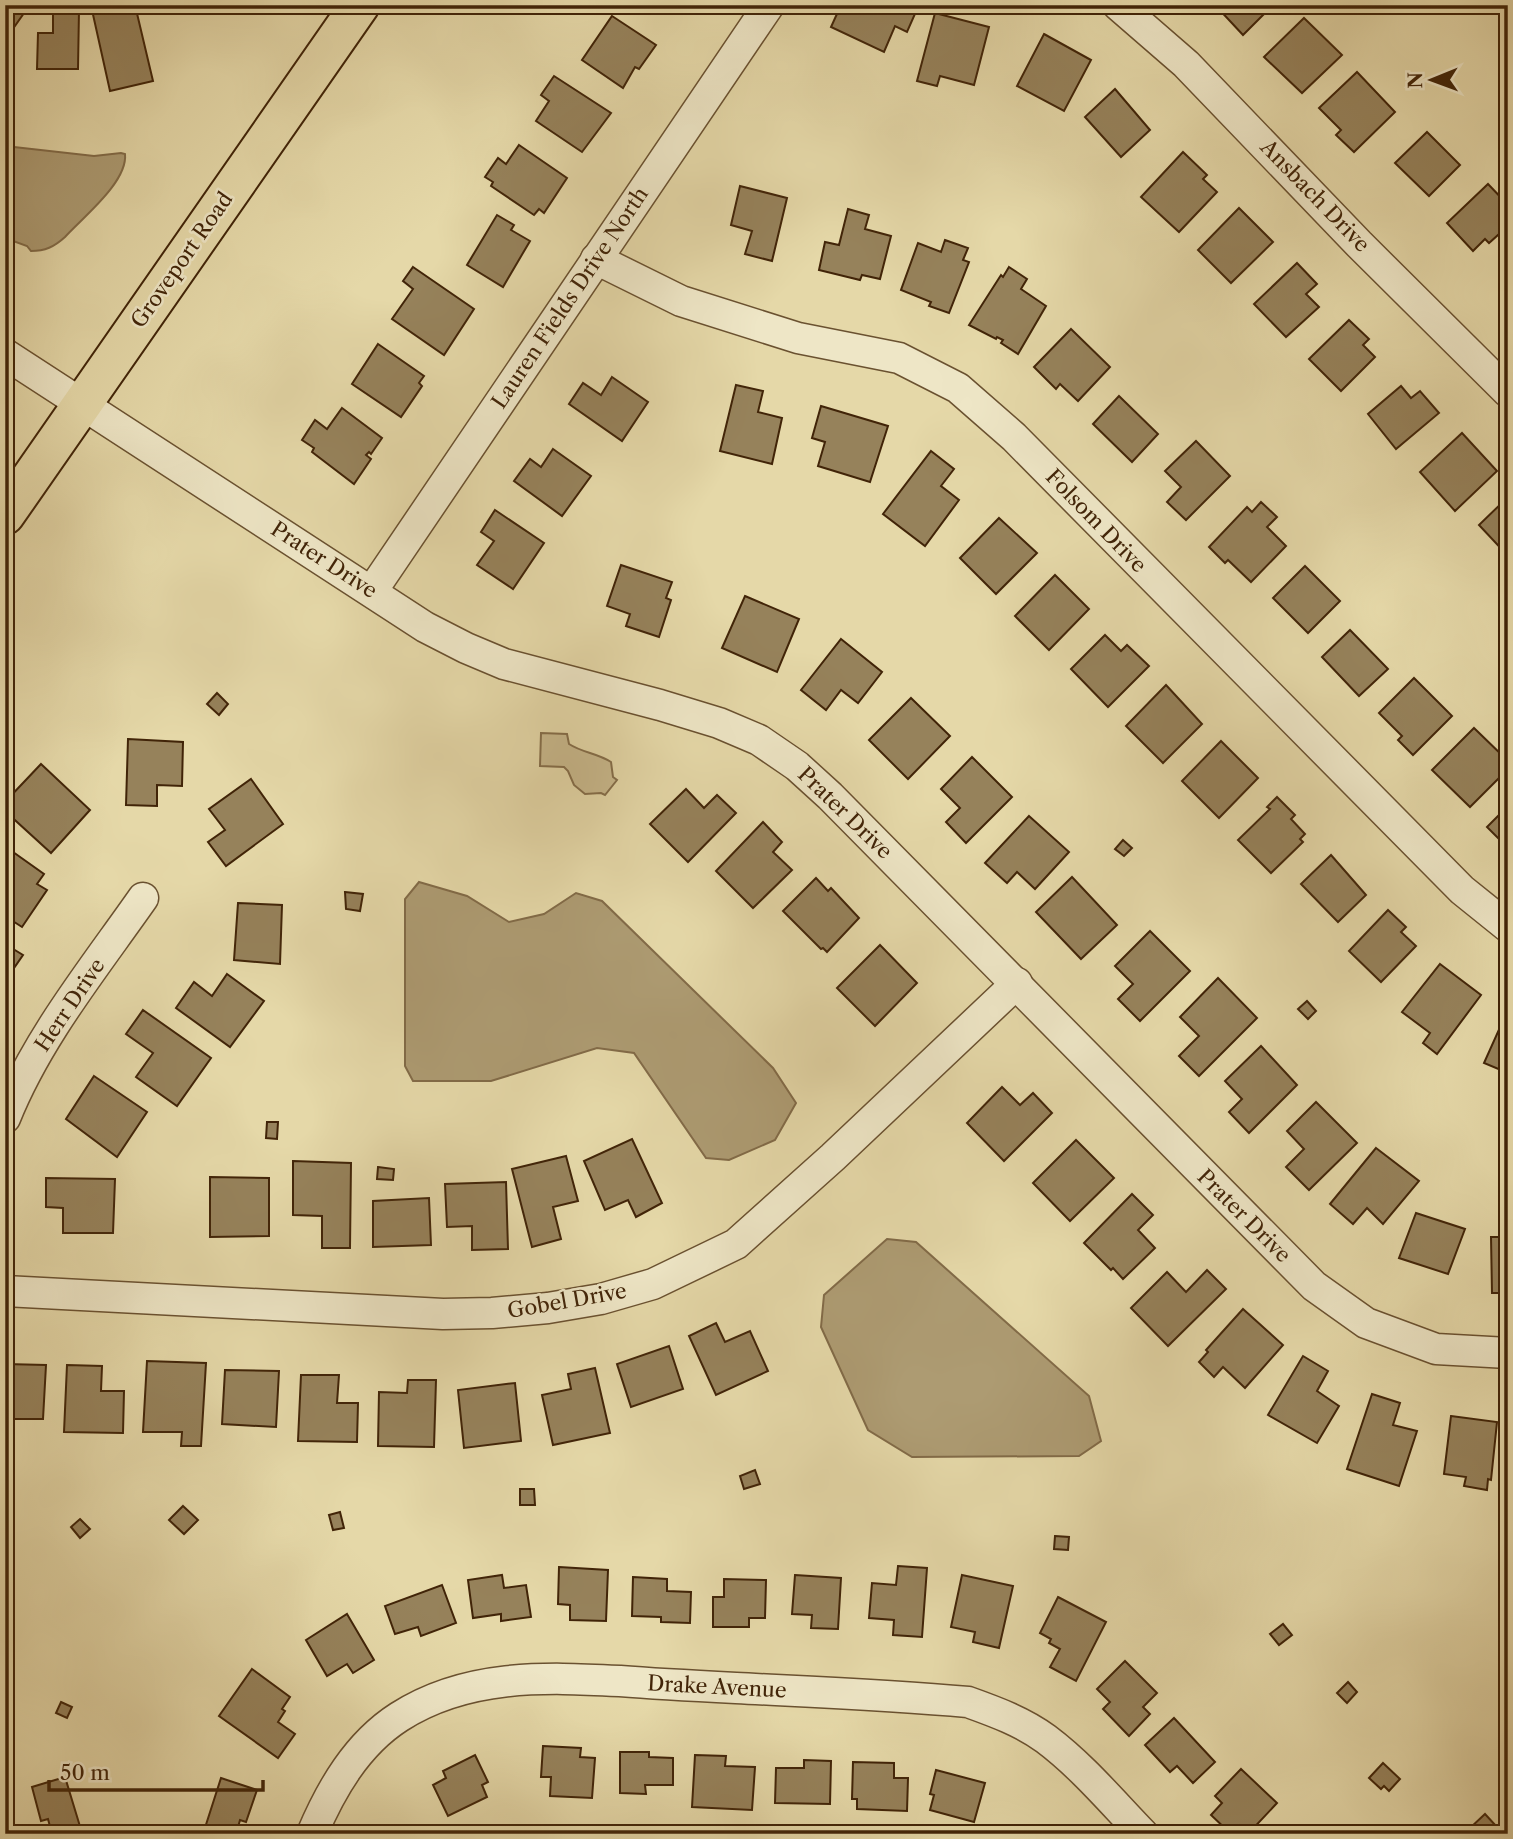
<svg xmlns="http://www.w3.org/2000/svg" width="1513" height="1839" viewBox="0 0 1513 1839" font-family="'Libre Caslon Text',serif">
<style>
.green{fill:#c9b98d;stroke:#856e4a;stroke-width:2}
.water{fill:#ad9b72;stroke:#826b48;stroke-width:2}
.building{fill:#96825b;stroke:#412408;stroke-width:2}
.lines{fill:none;stroke-linecap:round;stroke-linejoin:round}
.minor-casing{stroke:#6a5130;stroke-width:33}
.primary-casing{stroke:#412408;stroke-width:42}
.minor{stroke:#eee6c6;stroke-width:30}
.primary{stroke:#e5d8a8;stroke-width:38}
.labels{text-anchor:middle;stroke-width:5;stroke-linejoin:round;paint-order:stroke}
.street-label{font-size:21px;fill:#412408;stroke:#eee6c6}
</style>
<rect width="100%" height="100%" fill="#e5d8a8"/>
<filter id="stains"><feTurbulence type="fractalNoise" baseFrequency=".00286" numOctaves="4"/><feColorMatrix values="0 0 0 0 .2 0 0 0 0 .09 0 0 0 0 .02 0 0 0 .5 -.17"/></filter>
<radialGradient id="worn" r=".72"><stop offset=".6" stop-color="#630" stop-opacity="0"/><stop offset="1" stop-color="#630" stop-opacity=".3"/></radialGradient>
<!-- green -->
<path class="green" d="M541,733l26,1 2,10c14,9 28,9 42,18l2,15 4,3 -12,15 -4,-2 -16,1 -11,-9 -6,-14 -4,-4 -24,-1z"/>
<!-- water -->
<g class="water">
<path d="M5,146l89,10 27,-3 4,1c3,28 -43,64 -60,83 -11,10 -20,14 -34,14l-4,-5 -22,-8z"/>
<polygon points="419,882 467,896 509,922 544,914 576,893 602,901 773,1068 796,1103 775,1140 729,1160 706,1158 634,1053 597,1048 491,1081 413,1081 405,1066 405,899"/>
<polygon points="887,1239 916,1242 1089,1396 1101,1441 1079,1456 912,1457 868,1430 821,1327 824,1295"/>
</g>
<!-- building -->
<g class="building">
<polygon points="5,5 29,6 5,40"/>
<polygon points="114,5 135,5 153,81 110,91 92,10"/>
<polygon points="841,5 913,5 918,7 907,32 895,26 884,52 831,27"/>
<polygon points="1215,5 1269,5 1271,7 1243,35"/>
<polygon points="53,10 79,10 78,69 37,69 38,33 53,33"/>
<polygon points="935,13 989,27 974,85 940,76 937,86 917,81"/>
<polygon points="612,16 656,45 639,69 635,67 623,88 582,60"/>
<polygon points="1304,18 1342,55 1302,93 1264,57"/>
<polygon points="1044,34 1091,60 1064,111 1017,86"/>
<polygon points="1357,72 1395,112 1354,152 1336,135 1341,130 1319,108"/>
<polygon points="554,76 611,113 582,152 536,121 549,101 541,95"/>
<polygon points="1115,89 1150,130 1121,157 1085,117"/>
<polygon points="1427,132 1460,165 1429,196 1395,163"/>
<polygon points="519,145 567,178 544,213 539,209 534,215 491,186 493,182 485,177 498,158 506,164"/>
<polygon points="1183,152 1207,175 1203,179 1217,192 1179,232 1141,197"/>
<polygon points="1488,184 1508,205 1508,226 1489,243 1485,239 1473,251 1447,223"/>
<polygon points="740,186 787,198 772,261 745,254 752,231 731,225"/>
<polygon points="1239,208 1273,242 1231,283 1198,250"/>
<polygon points="848,209 869,215 865,229 891,236 880,279 862,275 860,280 819,270 825,242 839,245"/>
<polygon points="497,215 514,225 511,230 530,241 503,287 467,265"/>
<polygon points="945,240 968,248 963,260 969,262 949,313 929,306 931,302 901,290 918,243 941,252"/>
<polygon points="1297,263 1317,284 1306,294 1319,307 1286,337 1254,304"/>
<polygon points="413,267 474,309 444,355 392,319 413,289 403,281"/>
<polygon points="1009,267 1027,279 1021,289 1046,306 1018,354 1001,343 1003,340 997,337 996,339 969,325 1001,275 1003,277"/>
<polygon points="1349,320 1369,339 1363,345 1375,357 1341,391 1309,359"/>
<polygon points="1071,329 1110,367 1078,401 1060,384 1056,389 1034,367"/>
<polygon points="378,344 424,376 419,383 422,386 401,417 352,384"/>
<polygon points="612,377 648,402 622,441 569,404 583,383 601,395"/>
<polygon points="736,385 763,391 758,412 782,418 772,464 720,451"/>
<polygon points="1401,386 1411,398 1420,391 1439,413 1396,449 1368,414"/>
<polygon points="1119,396 1158,434 1132,462 1093,424"/>
<polygon points="821,406 888,426 870,482 818,466 825,442 812,438"/>
<polygon points="342,408 382,438 371,454 369,452 366,455 371,459 354,484 312,452 314,448 302,440 315,420 327,429"/>
<polygon points="1462,433 1497,471 1455,511 1420,472"/>
<polygon points="1196,441 1230,476 1186,520 1167,502 1181,487 1165,471"/>
<polygon points="553,449 591,476 562,516 514,481 530,459 541,467"/>
<polygon points="931,451 954,469 941,486 959,500 925,546 883,514"/>
<polygon points="1508,497 1508,556 1479,525"/>
<polygon points="1261,502 1277,517 1267,527 1286,546 1251,582 1228,560 1225,563 1209,547 1247,507 1252,512"/>
<polygon points="495,510 544,543 513,589 477,565 494,541 481,532"/>
<polygon points="999,518 1037,553 996,594 960,558"/>
<polygon points="621,565 672,582 666,598 671,600 659,637 626,626 630,614 607,606"/>
<polygon points="1305,566 1340,601 1308,633 1273,598"/>
<polygon points="1055,575 1089,609 1049,650 1015,616"/>
<polygon points="745,596 799,619 777,672 722,648"/>
<polygon points="1350,630 1388,669 1359,696 1322,657"/>
<polygon points="1105,635 1121,651 1127,645 1149,666 1108,707 1071,669"/>
<polygon points="841,639 882,672 858,703 841,690 826,710 801,690"/>
<polygon points="1414,678 1452,716 1413,755 1398,740 1402,736 1379,713"/>
<polygon points="1166,685 1202,724 1163,763 1126,726"/>
<polygon points="217,693 228,704 219,715 207,704"/>
<polygon points="911,698 950,736 908,779 869,740"/>
<polygon points="1474,728 1508,761 1508,769 1470,807 1432,770"/>
<polygon points="128,739 183,742 182,786 157,785 157,806 126,805"/>
<polygon points="1221,741 1258,778 1219,818 1182,781"/>
<polygon points="972,757 1012,797 966,843 946,822 960,808 941,789"/>
<polygon points="41,764 90,810 51,853 5,811 5,802"/>
<polygon points="251,779 283,824 226,866 208,842 225,830 209,809"/>
<polygon points="686,789 704,808 717,795 736,813 688,862 650,824"/>
<polygon points="1277,797 1295,815 1291,819 1305,834 1300,839 1303,842 1271,873 1238,840 1270,809 1267,807"/>
<polygon points="1508,806 1508,845 1506,846 1487,827"/>
<polygon points="1029,816 1069,852 1035,889 1017,872 1007,883 985,863"/>
<polygon points="763,822 782,842 773,852 792,870 753,908 716,871"/>
<polygon points="1123,840 1132,848 1124,856 1115,849"/>
<polygon points="6,847 44,874 37,884 47,890 22,927 5,916"/>
<polygon points="1331,855 1366,895 1338,922 1301,884"/>
<polygon points="1072,877 1117,925 1081,959 1036,912"/>
<polygon points="816,878 828,891 831,888 859,918 827,952 823,948 821,949 783,911"/>
<polygon points="345,892 363,894 360,911 346,909"/>
<polygon points="238,903 282,905 280,964 234,960"/>
<polygon points="1388,910 1406,927 1401,932 1416,946 1381,982 1349,951"/>
<polygon points="1150,931 1190,971 1140,1021 1118,999 1133,984 1115,966"/>
<polygon points="5,944 23,955 5,981"/>
<polygon points="880,945 917,983 875,1026 837,988"/>
<polygon points="1440,964 1481,995 1437,1054 1423,1043 1430,1033 1402,1012"/>
<polygon points="227,974 264,1001 230,1047 176,1008 194,982 212,996"/>
<polygon points="1218,978 1257,1018 1199,1076 1179,1056 1199,1036 1180,1017"/>
<polygon points="1307,1001 1316,1011 1308,1019 1298,1009"/>
<polygon points="143,1010 211,1058 177,1106 136,1077 153,1053 126,1034"/>
<polygon points="1506,1014 1508,1015 1508,1073 1484,1063"/>
<polygon points="1261,1046 1297,1085 1249,1133 1229,1112 1242,1099 1225,1081"/>
<polygon points="94,1076 147,1112 117,1157 66,1119"/>
<polygon points="1002,1087 1020,1105 1033,1093 1052,1113 1004,1161 967,1123"/>
<polygon points="1316,1102 1357,1143 1309,1190 1286,1167 1304,1149 1287,1131"/>
<polygon points="267,1122 278,1122 277,1139 266,1138"/>
<polygon points="632,1139 662,1203 636,1217 628,1200 605,1210 584,1161"/>
<polygon points="1076,1140 1114,1178 1070,1221 1033,1183"/>
<polygon points="1376,1148 1419,1181 1383,1224 1367,1208 1353,1224 1330,1204"/>
<polygon points="566,1156 578,1201 553,1207 561,1239 532,1247 512,1169"/>
<polygon points="293,1161 351,1163 350,1248 322,1248 322,1216 293,1215"/>
<polygon points="378,1167 394,1169 393,1180 377,1179"/>
<polygon points="210,1177 269,1178 269,1236 210,1237"/>
<polygon points="46,1178 115,1179 113,1233 63,1233 63,1208 46,1207"/>
<polygon points="506,1182 508,1249 472,1250 472,1226 447,1227 445,1184"/>
<polygon points="1132,1194 1153,1215 1138,1230 1155,1248 1123,1279 1113,1268 1111,1270 1084,1243"/>
<polygon points="429,1198 431,1245 373,1247 373,1201"/>
<polygon points="1416,1213 1465,1229 1448,1274 1399,1258"/>
<polygon points="1491,1237 1508,1237 1508,1293 1492,1293"/>
<polygon points="1207,1270 1226,1289 1168,1346 1131,1308 1167,1272 1186,1292"/>
<polygon points="1243,1309 1283,1345 1245,1388 1223,1367 1214,1377 1199,1362 1208,1352 1206,1350"/>
<polygon points="716,1323 725,1342 750,1331 768,1371 716,1395 689,1336"/>
<polygon points="669,1346 683,1389 631,1407 617,1364"/>
<polygon points="1303,1356 1328,1371 1317,1391 1339,1406 1317,1443 1268,1415"/>
<polygon points="147,1361 206,1363 201,1446 181,1446 182,1432 143,1432"/>
<polygon points="5,1364 46,1365 43,1419 5,1419"/>
<polygon points="67,1365 102,1366 101,1391 124,1391 123,1433 64,1432"/>
<polygon points="595,1368 610,1433 553,1445 542,1395 571,1389 568,1374"/>
<polygon points="225,1370 279,1371 276,1427 222,1424"/>
<polygon points="301,1375 339,1375 337,1403 358,1403 357,1442 298,1441"/>
<polygon points="408,1380 436,1380 434,1447 378,1446 379,1392 407,1393"/>
<polygon points="515,1383 521,1441 464,1448 458,1390"/>
<polygon points="1372,1394 1400,1403 1393,1425 1417,1431 1399,1486 1347,1469"/>
<polygon points="1451,1416 1497,1422 1491,1480 1488,1479 1487,1490 1464,1486 1466,1477 1444,1474"/>
<polygon points="755,1470 760,1484 744,1489 740,1476"/>
<polygon points="520,1489 534,1489 535,1505 520,1505"/>
<polygon points="183,1506 198,1520 184,1534 169,1520"/>
<polygon points="340,1512 344,1528 333,1530 329,1515"/>
<polygon points="80,1519 90,1529 80,1538 71,1527"/>
<polygon points="1055,1536 1069,1537 1068,1550 1054,1549"/>
<polygon points="898,1566 927,1568 922,1637 893,1635 894,1620 869,1618 872,1583 896,1585"/>
<polygon points="559,1567 608,1570 606,1621 570,1620 570,1605 558,1604"/>
<polygon points="502,1575 504,1588 526,1585 531,1617 501,1621 501,1614 473,1618 468,1580"/>
<polygon points="795,1575 841,1578 838,1629 811,1628 812,1615 792,1614"/>
<polygon points="962,1575 1013,1586 999,1648 973,1642 975,1632 951,1627"/>
<polygon points="633,1577 667,1579 667,1591 691,1592 690,1623 661,1622 661,1617 632,1616"/>
<polygon points="724,1579 766,1580 765,1618 749,1618 749,1627 713,1627 713,1597 724,1597"/>
<polygon points="442,1585 456,1623 421,1636 418,1627 395,1634 385,1606"/>
<polygon points="1058,1597 1106,1622 1076,1681 1050,1667 1060,1649 1049,1643 1051,1639 1040,1633"/>
<polygon points="347,1614 374,1660 353,1673 347,1664 327,1676 306,1640"/>
<polygon points="1283,1624 1292,1635 1279,1645 1270,1634"/>
<polygon points="1125,1661 1157,1693 1143,1707 1150,1714 1129,1736 1103,1709 1110,1702 1097,1689"/>
<polygon points="252,1669 290,1697 282,1709 285,1711 278,1722 295,1734 278,1758 219,1716"/>
<polygon points="1348,1682 1357,1692 1347,1703 1337,1693"/>
<polygon points="61,1702 72,1707 67,1718 56,1713"/>
<polygon points="1174,1718 1215,1762 1193,1783 1177,1766 1170,1772 1145,1745"/>
<polygon points="543,1746 581,1748 580,1757 595,1758 592,1798 550,1796 551,1777 541,1777"/>
<polygon points="620,1752 649,1752 649,1757 673,1758 673,1785 645,1785 646,1794 620,1793"/>
<polygon points="475,1755 488,1782 482,1785 487,1797 448,1816 433,1785 446,1778 443,1771"/>
<polygon points="695,1755 726,1756 725,1766 755,1767 752,1810 692,1807"/>
<polygon points="804,1760 831,1761 830,1804 775,1803 776,1768 804,1768"/>
<polygon points="853,1762 894,1763 894,1778 908,1778 907,1811 857,1809 857,1799 852,1799"/>
<polygon points="1383,1763 1400,1779 1389,1791 1384,1786 1381,1789 1369,1778"/>
<polygon points="1241,1769 1277,1803 1248,1834 1231,1834 1211,1815 1222,1803 1215,1796"/>
<polygon points="936,1770 985,1783 974,1822 930,1810 934,1795 930,1794"/>
<polygon points="65,1777 82,1833 52,1834 48,1819 41,1821 32,1787"/>
<polygon points="221,1778 257,1790 246,1822 240,1820 236,1834 203,1834"/>
<polygon points="1485,1814 1497,1827 1490,1834 1475,1834 1470,1828"/>
</g>
<g class="lines">
<!-- minor casing -->
<g class="minor-casing">
<g id="minor">
<polyline points="1118,5 1186,64 1359,244 1508,392"/>
<polyline points="596,259 681,301 798,338 899,358 958,388 1014,437 1462,890 1508,927"/>
<polyline points="5,354 425,627 466,648 504,664 660,705 719,723 759,740 797,766 830,796 1314,1286 1366,1323 1436,1349 1508,1353"/>
<polyline points="372,591 769,5"/>
<path d="M5,1118c32,-80 89,-150 138,-220"/>
<polyline points="5,1291 443,1314 492,1313 548,1308 601,1299 653,1284 736,1244 833,1157 1017,983"/>
<path d="M312,1834c19,-45 45,-90 87,-117 67,-43 145,-40 221,-36 38,3 77,5 116,7 78,4 155,7 232,14 28,10 55,20 78,37 36,27 66,63 97,95"/>
</g>
</g>
<!-- primary casing -->
<g class="primary-casing">
<polyline id="primary" points="5,515 360,5"/>
</g>
<!-- minor -->
<use href="#minor" class="minor"/>
<!-- primary -->
<use href="#primary" class="primary"/>
</g>
<g class="labels">
<!-- street labels -->
<g class="street-label">
<text transform="translate(1315 196) rotate(46)" y="7">Ansbach Drive</text>
<text transform="translate(182 260) rotate(-55)" y="7">Groveport Road</text>
<text transform="translate(570 298) rotate(-56)" y="7">Lauren Fields Drive North</text>
<text transform="translate(1096 521) rotate(46)" y="7">Folsom Drive</text>
<text transform="translate(324 560) rotate(33)" y="7">Prater Drive</text>
<text transform="translate(845 813) rotate(44)" y="7">Prater Drive</text>
<text transform="translate(70 1005) rotate(-56)" y="7">Herr Drive</text>
<text transform="translate(1244 1216) rotate(45)" y="7">Prater Drive</text>
<text transform="translate(567 1301) rotate(-10)" y="7">Gobel Drive</text>
<text transform="translate(717 1687) rotate(3)" y="7">Drake Avenue</text>
</g>
</g>
<!-- margin -->
<rect width="1513" height="1839" fill="none" stroke="#e5d8a8" stroke-width="28"/>
<rect x="7" y="7" width="1499" height="1825" fill="none" stroke="#412408" stroke-width="3.5"/>
<rect x="14" y="14" width="1485" height="1811" fill="none" stroke="#412408" stroke-width="2"/>
<!-- north arrow -->
<g transform="translate(1432 80) rotate(269)" stroke="#eee6c6" stroke-width="5" paint-order="stroke">
<path d="M0-5L12 26L0 18L-12 26Z" fill="#412408"/>
<text y="-10" font-size="19" font-weight="bold" text-anchor="middle" fill="#412408">N</text>
</g>
<!-- scale -->
<path d="M49 1780v10h214v-10" fill="none" stroke="#412408" stroke-width="3.5"/>
<text x="60" y="1780" font-size="21" fill="#412408" stroke="#eee6c6" stroke-width="5" paint-order="stroke">50 m</text>
<rect width="100%" height="100%" filter="url(#stains)"/>
<rect width="100%" height="100%" fill="url(#worn)"/>
</svg>
